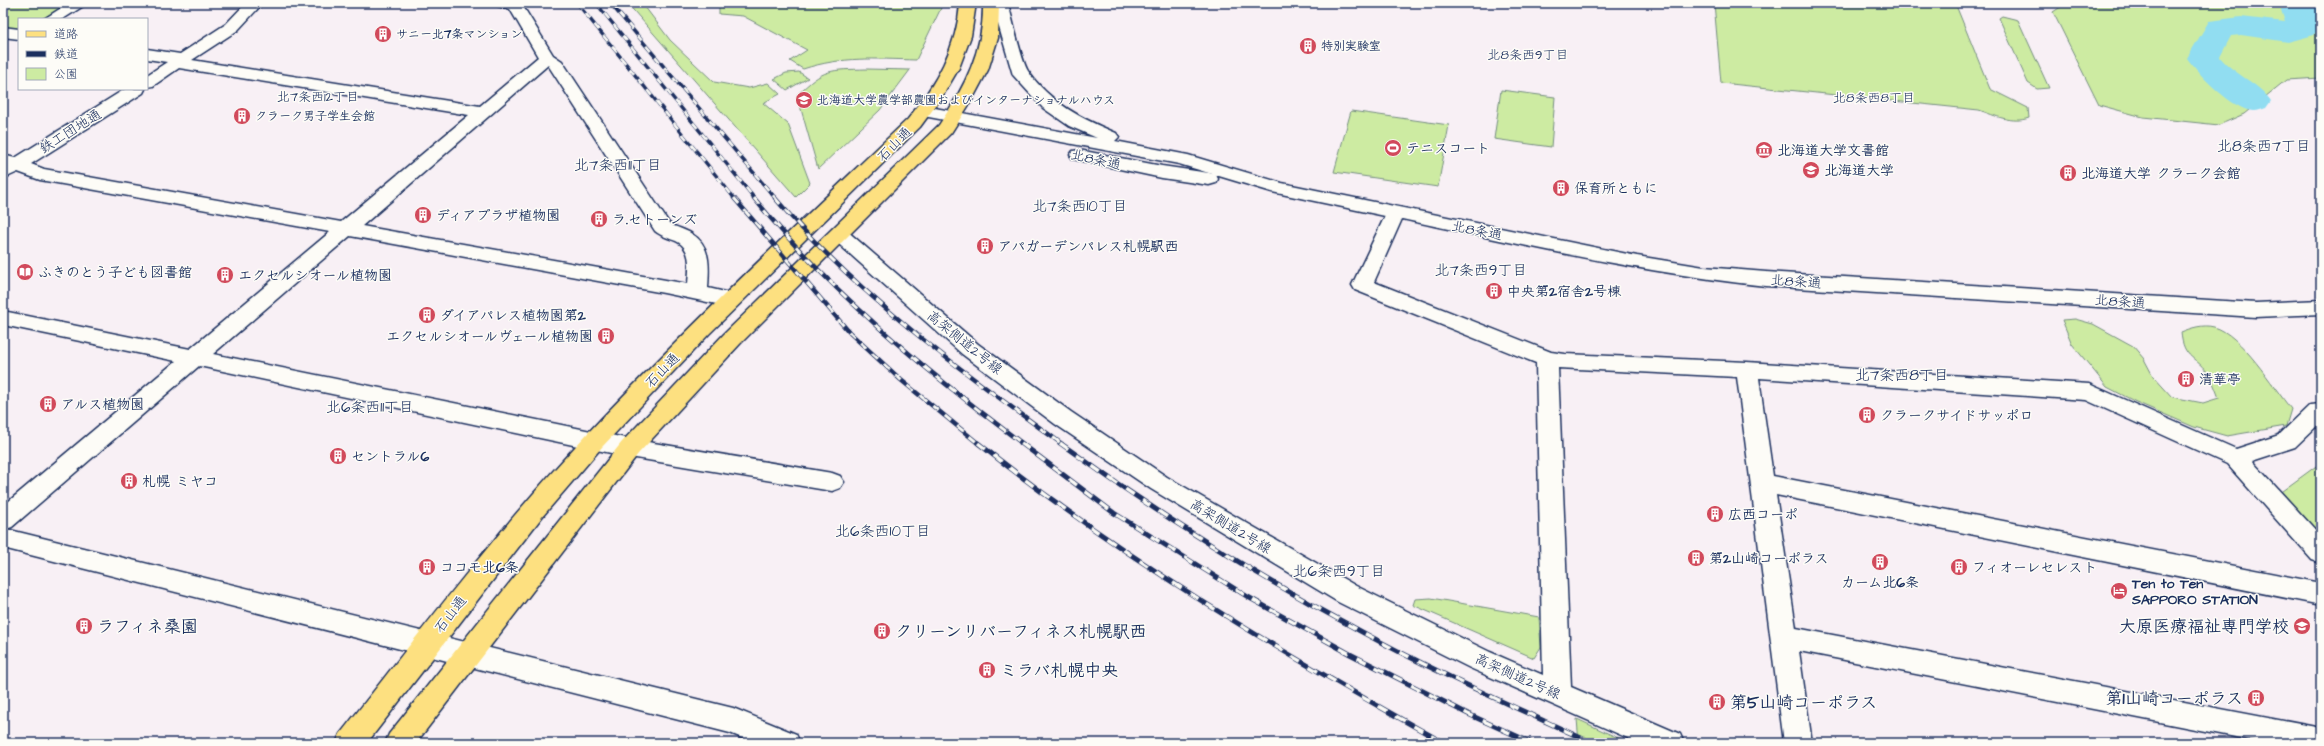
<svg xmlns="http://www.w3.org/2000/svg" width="2324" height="746" viewBox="0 0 2324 746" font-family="'Architects Daughter','Klee One',sans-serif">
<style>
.green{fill:#cdeba2;stroke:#748d80}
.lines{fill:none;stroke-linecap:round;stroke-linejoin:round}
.river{fill:#91ddf1;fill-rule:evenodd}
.minor-casing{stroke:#1b2f5e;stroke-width:3}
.major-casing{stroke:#1b2f5e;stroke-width:3}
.minor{fill:#fdfcf7;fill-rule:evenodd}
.major{fill:#fde080;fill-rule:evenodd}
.rail-far2-casing{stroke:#1b2f5e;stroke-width:3.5}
.rail-far1-casing{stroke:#1b2f5e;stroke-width:4.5}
.rail-casing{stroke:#1b2f5e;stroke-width:5}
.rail-far2{stroke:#fdfcf7;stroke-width:2.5;stroke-dasharray:7;stroke-linecap:butt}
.rail-far1{stroke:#fdfcf7;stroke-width:3;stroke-dasharray:8;stroke-linecap:butt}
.rail{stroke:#fdfcf7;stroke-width:3.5;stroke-dasharray:10;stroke-linecap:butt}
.labels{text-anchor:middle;stroke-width:3;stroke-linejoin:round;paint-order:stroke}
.far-poi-label{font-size:12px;font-weight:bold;fill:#1b2f5e;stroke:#fdfcf7;text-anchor:start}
.far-neighbourhood-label{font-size:13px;fill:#1b2f5e;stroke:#fdfcf7}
.street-label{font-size:14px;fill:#1b2f5e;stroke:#fdfcf7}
.poi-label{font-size:14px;font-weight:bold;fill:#1b2f5e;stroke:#fdfcf7;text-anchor:start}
.neighbourhood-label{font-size:15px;fill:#1b2f5e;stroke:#fdfcf7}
.near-poi-label{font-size:17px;font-weight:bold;fill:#1b2f5e;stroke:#fdfcf7;text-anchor:start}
</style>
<rect width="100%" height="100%" fill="#f8f0f5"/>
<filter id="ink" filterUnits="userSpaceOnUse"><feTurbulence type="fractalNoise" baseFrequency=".025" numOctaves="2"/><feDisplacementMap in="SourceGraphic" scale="8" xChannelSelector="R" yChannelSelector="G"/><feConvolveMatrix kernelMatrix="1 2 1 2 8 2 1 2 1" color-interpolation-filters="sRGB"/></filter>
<g filter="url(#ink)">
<!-- green -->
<g class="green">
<polygon points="3,3 70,3 42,19 19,19 19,29 17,29 3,27"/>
<polygon points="627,3 642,3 670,40 714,82 749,88 768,83 780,94 763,103 788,124 810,183 796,197"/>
<path d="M719,3h221l1,5 -25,52c-41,-1 -73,-4 -113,9l-13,-8 17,-11 -64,-34 -24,-2z"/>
<path d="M1714,3h241l35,86 38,19 1,10c-17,6 -33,-2 -50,-8l-258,-27z"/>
<polygon points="2088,3 2321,3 2321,78 2286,80 2244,114 2219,125 2143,117 2099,105 2053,12 2062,6"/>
<polygon points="2002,16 2018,20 2049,88 2037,89 2028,83 1999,18"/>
<path d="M867,69l43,1 -30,40 -62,59 -21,-74c27,-27 33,-25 70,-26z"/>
<polygon points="799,72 808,78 787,90 774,79 786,73"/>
<polygon points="1501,90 1555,97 1551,147 1494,139"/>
<polygon points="1351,111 1449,125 1438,187 1334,172"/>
<path d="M2075,319l18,5 40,22 11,13 9,17 19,21 31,6 16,-5c-3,-8 -6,-16 -10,-23 -12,-19 -26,-15 -28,-43 10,-4 22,-8 33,-5 27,7 59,60 77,82l-5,17 -59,10 -33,-9 -58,-25 -29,-15 -35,-43 -10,-24z"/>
<polygon points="2319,464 2321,466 2321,540 2278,494"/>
<polygon points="1431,598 1539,617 1541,647 1534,658 1413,605 1415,599"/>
<polygon points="1577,719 1629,743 1579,743"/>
</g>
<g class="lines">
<!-- river -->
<path class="river" d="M2285,3h36v17h-5l3,8 -5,7 -26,7 -47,-7 -10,1 -11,21c14,18 38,25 51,44l-5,7c-4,1 -8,3 -12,3 -20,0 -56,-37 -67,-53l22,-37 32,-4 44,5 -4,-12z"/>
<!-- minor casing -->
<g class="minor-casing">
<g id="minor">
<polygon points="69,3 88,3 63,19 44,19"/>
<path d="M246,3h17l-25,27 -46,30 288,46 58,-49 -28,-48 -12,-3 -3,-3h26l32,52 9,6 107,162c7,5 16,6 23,11 20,12 17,35 16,54l30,7 3,5 -3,5 -7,2 -67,-14 -314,-57 -137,118 417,85 202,34 8,3 4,6 -4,6 -8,3 -202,-34 -431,-91 -187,161 -6,2 727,179 63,26 4,9h-46l-24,-10 -727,-185v-42l173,-145 -173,-36v-14l187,38 140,-117 -290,-52 -22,-8 -11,5 -4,-1v-21l12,3 110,-69h20l-2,4 -112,71 13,5 297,53 128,-107 -290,-47 -26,18 -6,1v-12l20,-13 -20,-3v-10l33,5 46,-30zM548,65l107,166c6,5 13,7 21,10 17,8 13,28 12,43l-326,-58z"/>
<path d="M992,3h16c4,14 13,57 20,68 21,31 54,48 88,62l3,4 -4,4 73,14 94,28 355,73 67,11 62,5 490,31 65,-3v14l-65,3 -490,-31c-123,-13 -243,-41 -364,-67l-28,63 177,70 14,2 182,8 342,22 147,65 43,-14 31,-30 11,-1v18l-26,25 -43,14 69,75v27l-9,-3 -85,-96 -141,-64 -327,-22 14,98 548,107v22l-545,-110 20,133 525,100v15h-55l-467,-92 13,92h-28l-47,-366 -179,-9 13,319 109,47 4,9h-45l-169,-75 -132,-66 -187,-113 -96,-65 -93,-70 -130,-116 -3,-4 3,-4 7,-2 7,2 132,114 93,68 96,65 189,109 134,66 53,23 -7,-312 -181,-73 -3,-5 33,-69 -113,-24 -93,-28 -261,-49 -3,-4 3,-4 6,-1 173,32 -28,-12 -26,-18 -30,-33z"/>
<polygon points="3,27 19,29 19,39 3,37"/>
<polygon points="1079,150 1162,166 1209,173 1216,175 1218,179 1216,183 1209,185 1162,178 1073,159 1070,155 1073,151"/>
</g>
</g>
<!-- major casing -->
<g class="major-casing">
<g id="major">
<path d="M960,3h16l-5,33 -12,32 -17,29 -22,30 -211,207 -107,113 -60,70 -175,226h-31l4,-9c80,-101 158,-205 246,-299 103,-110 213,-212 322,-316 28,-35 49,-71 52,-116z"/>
<path d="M983,3h16l-1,35 -10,32 -16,30 -21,33 -211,211 -102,110 -222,289h-31l4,-9 233,-292 102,-108 215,-209c26,-38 45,-75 44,-122z"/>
</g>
</g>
<!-- minor -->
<use href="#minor" class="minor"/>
<!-- major -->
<use href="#major" class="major"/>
<!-- rail-far2 casing -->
<g class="rail-far2-casing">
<g id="rail-far2">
<polyline points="577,3 735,199"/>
<polyline points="596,3 755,199"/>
<polyline points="610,3 776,199"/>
</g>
</g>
<!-- rail-far1 casing -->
<g class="rail-far1-casing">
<g id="rail-far1">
<polyline points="734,198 850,333 901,380 979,444"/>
<path d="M754,198c77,95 172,173 269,246"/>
<path d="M775,198c82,97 185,172 287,246"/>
</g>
</g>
<!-- rail casing -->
<g class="rail-casing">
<g id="rail">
<path d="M978,443c145,116 304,210 466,300"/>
<polyline points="1021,443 1114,513 1248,597 1350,654 1468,714 1532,743"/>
<path d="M1060,443c96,70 197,133 302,189 75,41 153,75 230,111"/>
</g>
</g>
<!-- rail-far2 -->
<use href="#rail-far2" class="rail-far2"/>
<!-- rail-far1 -->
<use href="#rail-far1" class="rail-far1"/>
<!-- rail -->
<use href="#rail" class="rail"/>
</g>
</g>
<!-- icons -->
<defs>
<g id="building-disc" transform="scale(0.9)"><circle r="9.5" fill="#d1495b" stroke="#fdfcf7"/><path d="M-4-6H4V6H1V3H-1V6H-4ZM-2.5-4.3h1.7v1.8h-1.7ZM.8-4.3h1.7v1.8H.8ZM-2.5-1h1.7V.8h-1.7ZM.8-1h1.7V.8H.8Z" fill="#fff"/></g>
<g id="university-disc" transform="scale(0.9)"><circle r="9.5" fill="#d1495b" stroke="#fdfcf7"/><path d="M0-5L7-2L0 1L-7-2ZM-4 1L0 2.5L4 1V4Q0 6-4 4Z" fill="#fff"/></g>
<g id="stadium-disc" transform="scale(0.9)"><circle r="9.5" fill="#d1495b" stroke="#fdfcf7"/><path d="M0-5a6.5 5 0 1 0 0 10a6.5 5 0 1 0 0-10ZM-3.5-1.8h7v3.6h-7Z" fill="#fff"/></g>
<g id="museum-disc" transform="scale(0.9)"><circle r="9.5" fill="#d1495b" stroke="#fdfcf7"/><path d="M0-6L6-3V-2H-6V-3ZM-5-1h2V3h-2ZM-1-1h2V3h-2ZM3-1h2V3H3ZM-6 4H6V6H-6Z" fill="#fff"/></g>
<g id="library-disc" transform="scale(0.9)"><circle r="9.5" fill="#d1495b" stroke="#fdfcf7"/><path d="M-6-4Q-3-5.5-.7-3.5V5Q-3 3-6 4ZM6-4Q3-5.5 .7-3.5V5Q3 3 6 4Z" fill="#fff"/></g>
<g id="hotel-disc" transform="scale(0.9)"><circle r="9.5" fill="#d1495b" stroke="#fdfcf7"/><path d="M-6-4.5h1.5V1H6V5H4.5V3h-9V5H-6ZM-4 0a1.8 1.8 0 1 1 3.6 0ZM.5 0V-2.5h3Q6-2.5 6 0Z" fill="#fff"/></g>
</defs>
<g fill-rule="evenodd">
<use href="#building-disc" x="383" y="34"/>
<use href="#building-disc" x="1308" y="46"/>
<use href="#university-disc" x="804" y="100"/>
<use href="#building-disc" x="242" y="116"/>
<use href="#stadium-disc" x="1393" y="148"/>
<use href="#museum-disc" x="1764" y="150"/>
<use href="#university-disc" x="1811" y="170"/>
<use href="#building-disc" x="2068" y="173"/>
<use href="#building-disc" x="1561" y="188"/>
<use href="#building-disc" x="423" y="215"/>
<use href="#building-disc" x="599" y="219"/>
<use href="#building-disc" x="985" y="246"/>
<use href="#library-disc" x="25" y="272"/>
<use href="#building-disc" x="225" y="275"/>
<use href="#building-disc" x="1494" y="291"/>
<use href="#building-disc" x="427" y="315"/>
<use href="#building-disc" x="606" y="336"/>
<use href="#building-disc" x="2186" y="379"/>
<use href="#building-disc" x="48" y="404"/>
<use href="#building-disc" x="1867" y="415"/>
<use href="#building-disc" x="338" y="456"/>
<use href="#building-disc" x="129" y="481"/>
<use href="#building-disc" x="1715" y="514"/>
<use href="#building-disc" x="1696" y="558"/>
<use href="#building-disc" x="1880" y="562"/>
<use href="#building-disc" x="427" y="567"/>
<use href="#building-disc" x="1959" y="567"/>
<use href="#hotel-disc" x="2119" y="591"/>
<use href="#building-disc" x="84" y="626"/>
<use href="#university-disc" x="2302" y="626"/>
<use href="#building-disc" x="882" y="631"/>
<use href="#building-disc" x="987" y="670"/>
<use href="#building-disc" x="2256" y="698"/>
<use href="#building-disc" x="1717" y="702"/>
</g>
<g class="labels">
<!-- far-poi labels -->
<g class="far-poi-label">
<text x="396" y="38">サニー北7条マンション</text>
<text x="1321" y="50">特別実験室</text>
<text x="817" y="104">北海道大学農学部農園およびインターナショナルハウス</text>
<text x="255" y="120">クラーク男子学生会館</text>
</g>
<!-- far-neighbourhood labels -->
<g class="far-neighbourhood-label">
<text x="1528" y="59">北8条西9丁目</text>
<text x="318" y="101">北7条西12丁目</text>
<text x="1874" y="102">北8条西8丁目</text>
</g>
<!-- street labels -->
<g class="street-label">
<text transform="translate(70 131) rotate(-32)" y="5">鉄工団地通</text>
<text transform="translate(894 144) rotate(-45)" y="5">石山通</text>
<text transform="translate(1096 159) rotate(12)" y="5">北8条通</text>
<text transform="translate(1477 230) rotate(11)" y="5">北8条通</text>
<text transform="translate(1796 281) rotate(4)" y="5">北8条通</text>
<text transform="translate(2120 301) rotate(4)" y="5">北8条通</text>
<text transform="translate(965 342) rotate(39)" y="5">高架側道2号線</text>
<text transform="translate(662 370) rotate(-46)" y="5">石山通</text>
<text transform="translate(1231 526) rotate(31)" y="5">高架側道2号線</text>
<text transform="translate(450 614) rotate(-52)" y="5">石山通</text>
<text transform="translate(1518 676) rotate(24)" y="5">高架側道2号線</text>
</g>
<!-- poi labels -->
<g class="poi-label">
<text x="1406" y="153">テニスコート</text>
<text x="1777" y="155">北海道大学文書館</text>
<text x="1824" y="175">北海道大学</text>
<text x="2081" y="178">北海道大学 クラーク会館</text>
<text x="1574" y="193">保育所ともに</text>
<text x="436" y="220">ディアプラザ植物園</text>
<text x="612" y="224">ラ.セトーンズ</text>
<text x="998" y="251">アパガーデンパレス札幌駅西</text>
<text x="38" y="277">ふきのとう子ども図書館</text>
<text x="238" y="280">エクセルシオール植物園</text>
<text x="1507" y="296">中央第2宿舎2号棟</text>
<text x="440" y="320">ダイアパレス植物園第2</text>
<text x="593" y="341" text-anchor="end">エクセルシオールヴェール植物園</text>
<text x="2199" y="384">清華亭</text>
<text x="61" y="409">アルス植物園</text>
<text x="1880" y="420">クラークサイドサッポロ</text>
<text x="351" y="461">セントラル6</text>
<text x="142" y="486">札幌 ミヤコ</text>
<text x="1728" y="519">広西コーポ</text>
<text x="1709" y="563">第2山崎コーポラス</text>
<text x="440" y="572">ココモ北6条</text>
<text x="1972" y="572">フィオーレセレスト</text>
<text x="1880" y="587" text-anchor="middle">カーム北6条</text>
<text x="2132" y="588">Ten to Ten<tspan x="2132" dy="16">SAPPORO STATION</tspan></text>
</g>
<!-- neighbourhood labels -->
<g class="neighbourhood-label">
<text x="2264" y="151">北8条西7丁目</text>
<text x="618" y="170">北7条西11丁目</text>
<text x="1080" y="211">北7条西10丁目</text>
<text x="1481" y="275">北7条西9丁目</text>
<text x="1902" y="380">北7条西8丁目</text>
<text x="370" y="412">北6条西11丁目</text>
<text x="883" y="536">北6条西10丁目</text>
<text x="1339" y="576">北6条西9丁目</text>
</g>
<!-- near-poi labels -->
<g class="near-poi-label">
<text x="97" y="632">ラフィネ桑園</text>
<text x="2289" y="632" text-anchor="end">大原医療福祉専門学校</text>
<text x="895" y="637">クリーンリバーフィネス札幌駅西</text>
<text x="1000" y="676">ミラバ札幌中央</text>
<text x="2243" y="704" text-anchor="end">第1山崎コーポラス</text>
<text x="1730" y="708">第5山崎コーポラス</text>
</g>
</g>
<!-- margin -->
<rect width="2324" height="746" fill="none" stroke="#fdfcf7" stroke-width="16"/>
<rect x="8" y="8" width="2308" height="730" fill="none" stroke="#1b2f5e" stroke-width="1.5" filter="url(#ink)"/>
<!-- legend -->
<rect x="18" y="18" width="130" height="72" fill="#fdfcf7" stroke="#a3aaba"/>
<rect x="26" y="31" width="20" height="6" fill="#fde080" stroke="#a3aaba"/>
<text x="54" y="38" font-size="12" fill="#1b2f5e">道路</text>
<rect x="26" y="51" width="20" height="6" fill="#1b2f5e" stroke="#a3aaba"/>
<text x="54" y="58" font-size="12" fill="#1b2f5e">鉄道</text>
<rect x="26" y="68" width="20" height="12" fill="#cdeba2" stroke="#a3aaba"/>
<text x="54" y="78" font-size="12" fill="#1b2f5e">公園</text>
</svg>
